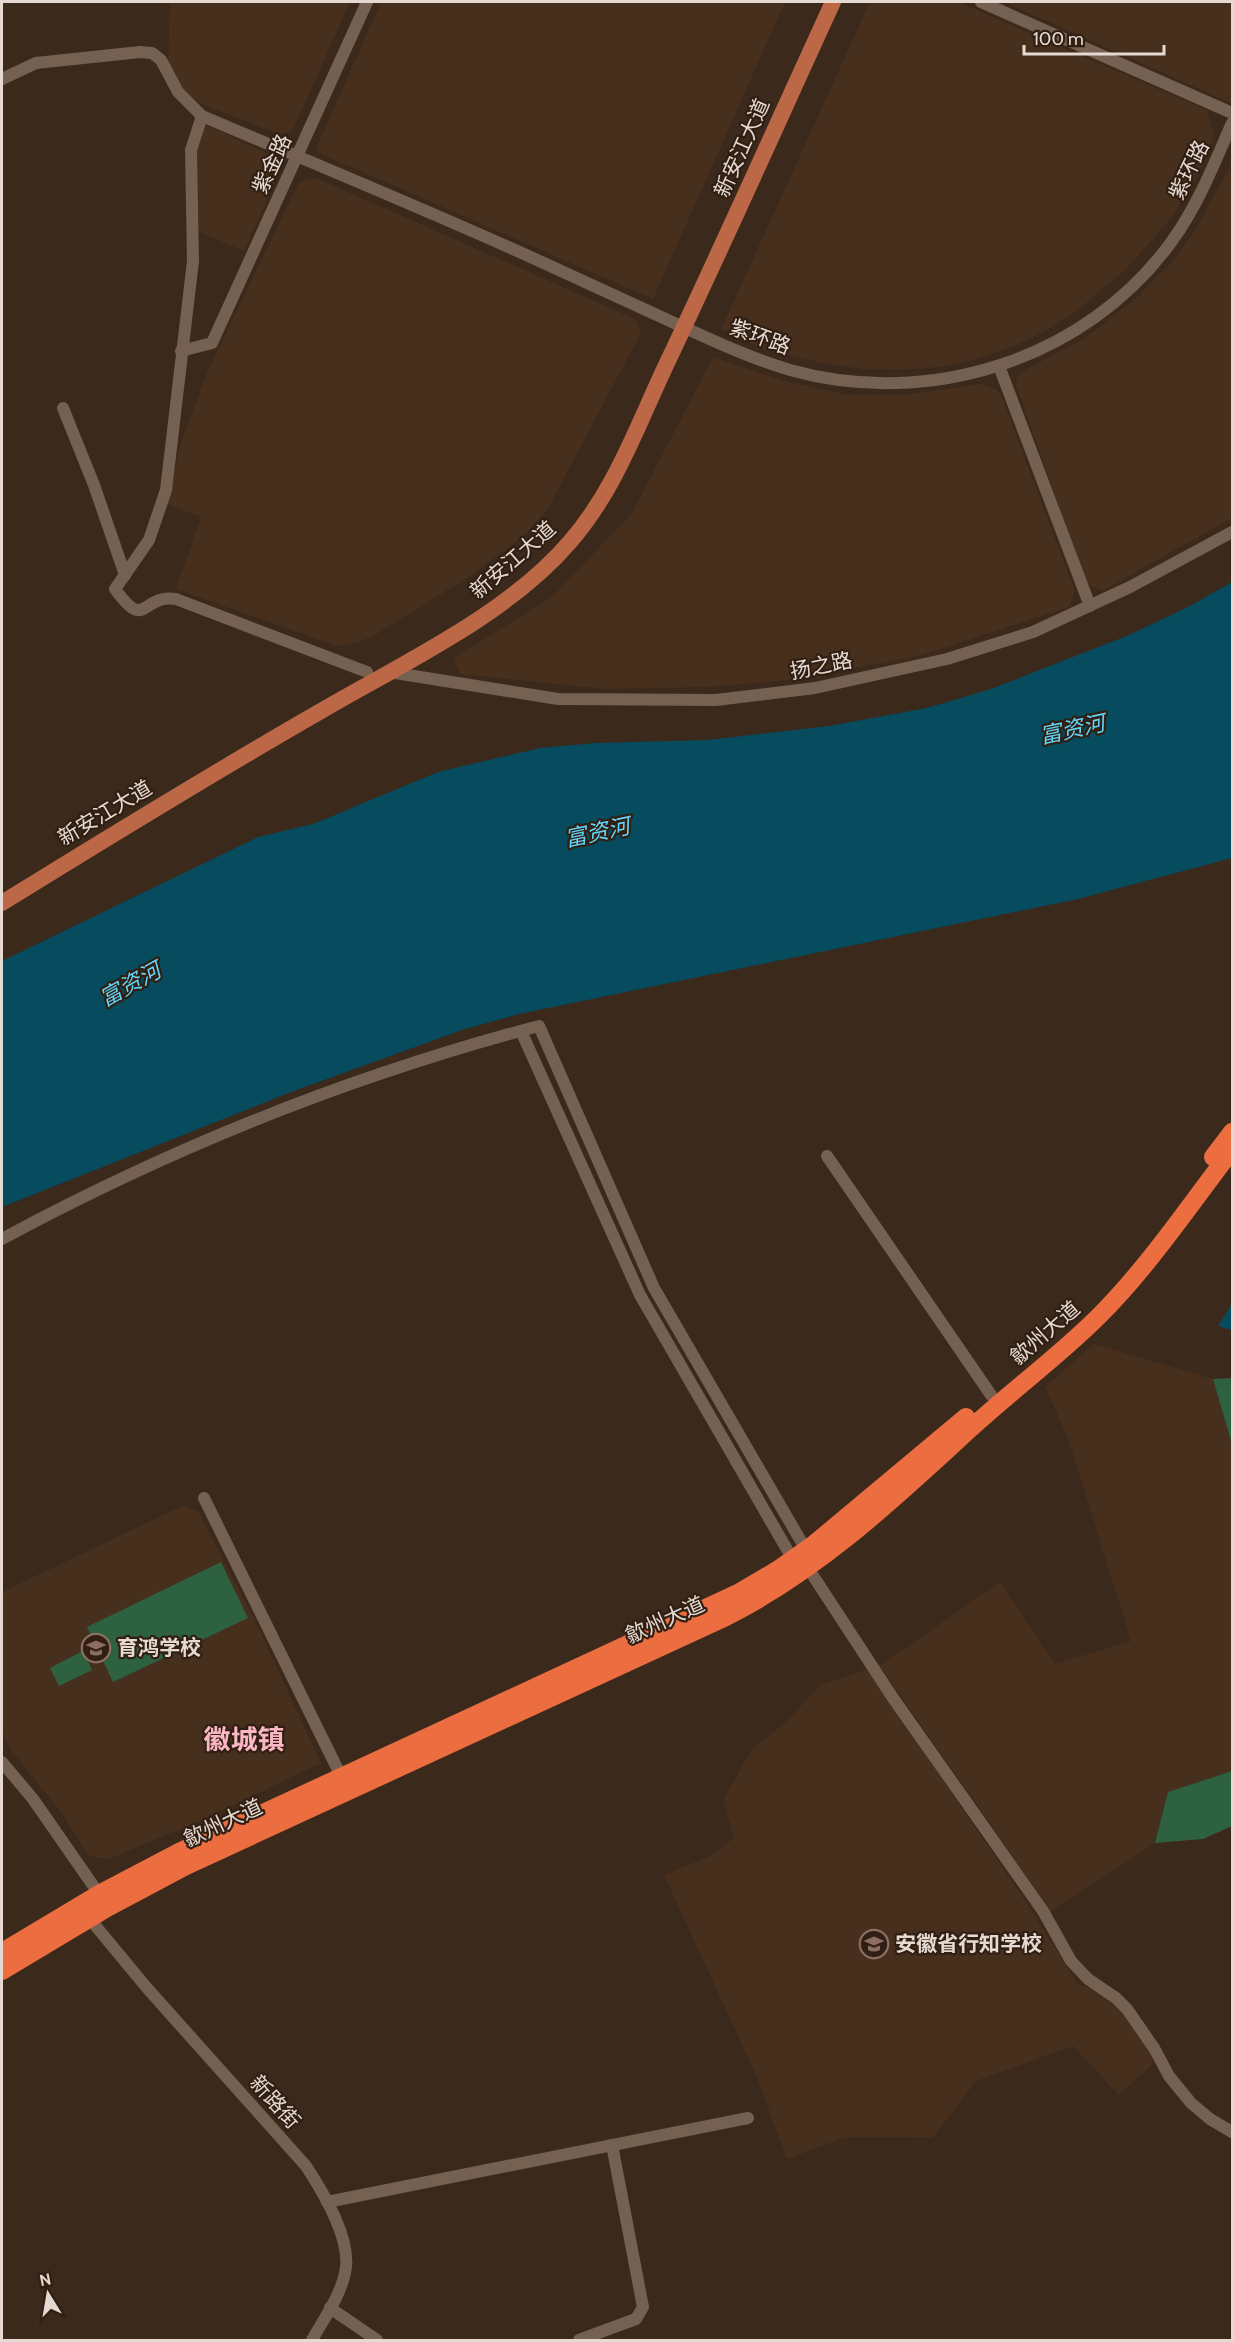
<svg xmlns="http://www.w3.org/2000/svg" width="1234" height="2342" viewBox="0 0 1234 2342" font-family="Cabin,'Noto Sans SC',sans-serif">
<style>
.built{fill:#472f1e}
.green{fill:#2d6140}
.water{fill:#064b5e}
.lines{fill:none;stroke-linecap:round;stroke-linejoin:round}
.minor{stroke:#756152;stroke-width:12}
.major{stroke:#bc6847;stroke-width:16}
.highway{stroke:#ec6d40;stroke-width:18}
.labels{text-anchor:middle;stroke-width:4.5;stroke-linejoin:round;paint-order:stroke}
.street-label{font-size:21px;fill:#e5d9d1;stroke:#301f12}
.poi-label{font-size:21px;font-weight:bold;fill:#e5d9d1;stroke:#301f12;text-anchor:start}
.water-label{font-size:22px;font-style:italic;fill:#63d6fb;stroke:#301f12}
.district-label{font-size:27px;font-weight:bold;fill:#fbb7c5;stroke:#301f12}
</style>
<rect width="100%" height="100%" fill="#3b291c"/>
<!-- built -->
<g class="built">
<polygon points="170,2 350,2 292,132 279,134 204,105 181,89 168,65"/>
<polygon points="381,2 785,2 653,299 315,151"/>
<polygon points="870,2 958,2 1206,110 1213,131 1212,141 1198,175 1172,217 1128,267 1078,310 1044,332 1010,348 974,360 938,367 900,370 862,369 824,363 765,350 721,329"/>
<polygon points="1004,2 1232,2 1232,99 1231,103"/>
<polygon points="201,123 284,161 244,251 199,232 197,148"/>
<polygon points="1232,162 1232,518 1102,591 1086,583 1016,385 1019,373 1084,339 1140,295 1174,259 1195,231"/>
<polygon points="316,178 635,319 641,333 547,510 524,536 470,576 372,637 347,645 334,645 176,589 201,517 167,504 181,443 206,375 299,182"/>
<polygon points="713,357 784,381 848,395 903,395 982,384 995,389 1001,395 1075,592 1069,607 918,656 789,680 707,687 606,689 460,674 454,658 552,597 632,513"/>
<polygon points="1094,1344 1213,1379 1232,1444 1232,1771 1168,1792 1155,1843 1051,1911 880,1666 1000,1582 1055,1664 1131,1641 1068,1438 1045,1387"/>
<polygon points="182,1506 198,1511 254,1619 321,1763 195,1823 111,1858 98,1858 87,1854 64,1816 11,1750 2,1732 2,1592"/>
<polygon points="867,1669 1028,1905 1077,1983 1108,1997 1138,2030 1154,2063 1119,2095 1073,2046 976,2081 933,2138 846,2137 787,2159 756,2075 664,1875 710,1856 734,1838 723,1800 752,1749 786,1722 820,1685"/>
</g>
<!-- green -->
<g class="green">
<polygon points="1232,1378 1232,1444 1213,1379"/>
<polygon points="221,1562 248,1618 113,1682 87,1627"/>
<polygon points="83,1651 92,1670 59,1686 50,1668"/>
<polygon points="1232,1771 1232,1826 1203,1839 1155,1843 1168,1792"/>
</g>
<!-- water -->
<g class="water">
<polygon points="1232,582 1232,858 1078,899 519,1014 462,1030 291,1092 2,1207 2,961 258,837 313,824 438,772 540,748 595,743 708,740 829,726 927,708 991,689 1129,635 1188,607"/>
<polygon points="1232,1304 1232,1330 1218,1326"/>
</g>
<g class="lines">
<!-- minor -->
<g class="minor">
<polyline points="981,2 1232,113"/>
<path d="M2,79l34,-16 104,-11 12,1 9,7 17,32 24,24c115,49 230,96 344,148 46,21 92,42 137,63 35,16 70,32 107,43 139,39 296,-10 382,-129 26,-36 42,-77 60,-118"/>
<path d="M202,116l-11,34 2,111 -27,229 -17,50 -34,49c32,44 25,5 61,10l191,73"/>
<polyline points="181,351 212,343 367,2"/>
<polyline points="999,366 1090,606"/>
<polyline points="63,408 94,485 125,575"/>
<polyline points="389,672 558,699 716,700 815,688 947,659 1033,632 1130,587 1232,532"/>
<polyline points="521,1031 640,1295 796,1565"/>
<polyline points="827,1156 991,1395"/>
<path d="M2,1239c169,-91 351,-164 537,-213l115,262 155,267"/>
<polyline points="204,1498 341,1776"/>
<polyline points="808,1568 893,1698 1043,1911 1071,1961 1088,1979 1116,1998 1127,2009 1154,2048 1169,2076 1191,2103 1210,2119 1232,2132"/>
<polyline points="2,1762 33,1799 99,1894"/>
<path d="M89,1918l58,70 159,178c17,26 47,75 39,107 -5,24 -22,47 -33,67"/>
<polyline points="327,2202 748,2118"/>
<polyline points="330,2308 377,2340"/>
<polyline points="579,2340 636,2319 643,2307 612,2145"/>
</g>
<!-- major -->
<path class="major" d="M2,903c105,-65 211,-130 319,-192 82,-48 186,-96 248,-168 46,-52 69,-119 98,-180 57,-120 111,-241 166,-361"/>
<!-- highway -->
<g class="highway">
<polyline points="1213,1157 1232,1132"/>
<polyline points="2,1952 99,1894 179,1852 738,1593 777,1570 814,1544 966,1417"/>
<path d="M2,1971l105,-63 79,-42 540,-249c93,-47 167,-117 243,-187 42,-39 89,-73 130,-114 50,-50 90,-110 133,-166"/>
</g>
</g>
<!-- icons -->
<defs>
<g id="school-ring" transform="scale(1.5)"><circle r="9.5" fill="#301f12" stroke="#8d6e63" stroke-width="1.5"/><path d="M0-5L7-2L0 1L-7-2ZM-4 1L0 2.5L4 1V4Q0 6-4 4Z" fill="#8d6e63"/></g>
</defs>
<g fill-rule="evenodd">
<use href="#school-ring" x="96" y="1648"/>
<use href="#school-ring" x="874" y="1944"/>
</g>
<g class="labels">
<!-- street labels -->
<g class="street-label">
<text transform="translate(742 148) rotate(-66)" y="7">新安江大道</text>
<text transform="translate(272 164) rotate(-65)" y="7">紫金路</text>
<text transform="translate(1189 170) rotate(-64)" y="7">紫环路</text>
<text transform="translate(760 337) rotate(20)" y="7">紫环路</text>
<text transform="translate(513 560) rotate(-41)" y="7">新安江大道</text>
<text transform="translate(821 666) rotate(-11)" y="7">扬之路</text>
<text transform="translate(105 813) rotate(-31)" y="7">新安江大道</text>
<text transform="translate(1045 1333) rotate(-41)" y="7">歙州大道</text>
<text transform="translate(665 1620) rotate(-24)" y="7">歙州大道</text>
<text transform="translate(223 1823) rotate(-25)" y="7">歙州大道</text>
<text transform="translate(275 2102) rotate(48)" y="7">新路街</text>
</g>
<!-- poi labels -->
<g class="poi-label">
<text x="117" y="1655">育鸿学校</text>
<text x="895" y="1951">安徽省行知学校</text>
</g>
<!-- water labels -->
<g class="water-label">
<text transform="translate(1072 729) rotate(-12)" y="8">富资河</text>
<text transform="translate(597 832) rotate(-12)" y="8">富资河</text>
<text transform="translate(130 984) rotate(-29)" y="8">富资河</text>
</g>
<!-- district labels -->
<g class="district-label">
<text x="244" y="1749">徽城镇</text>
</g>
</g>
<!-- border -->
<rect width="1234" height="2342" fill="none" stroke="#e5d9d1" stroke-width="6"/>
<!-- north arrow -->
<g transform="translate(48 2294) rotate(349)" stroke="#301f12" stroke-width="4.5" paint-order="stroke">
<path d="M0-4.5L10 22L0 15L-10 22Z" fill="#e5d9d1"/>
<text y="-9" font-size="16" font-weight="bold" text-anchor="middle" fill="#e5d9d1">N</text>
</g>
<!-- scale -->
<path d="M1024 45v9h140v-9" fill="none" stroke="#e5d9d1" stroke-width="3"/>
<text x="1033" y="45" font-size="18" fill="#e5d9d1" stroke="#301f12" stroke-width="4.5" paint-order="stroke">100 m</text>
</svg>
